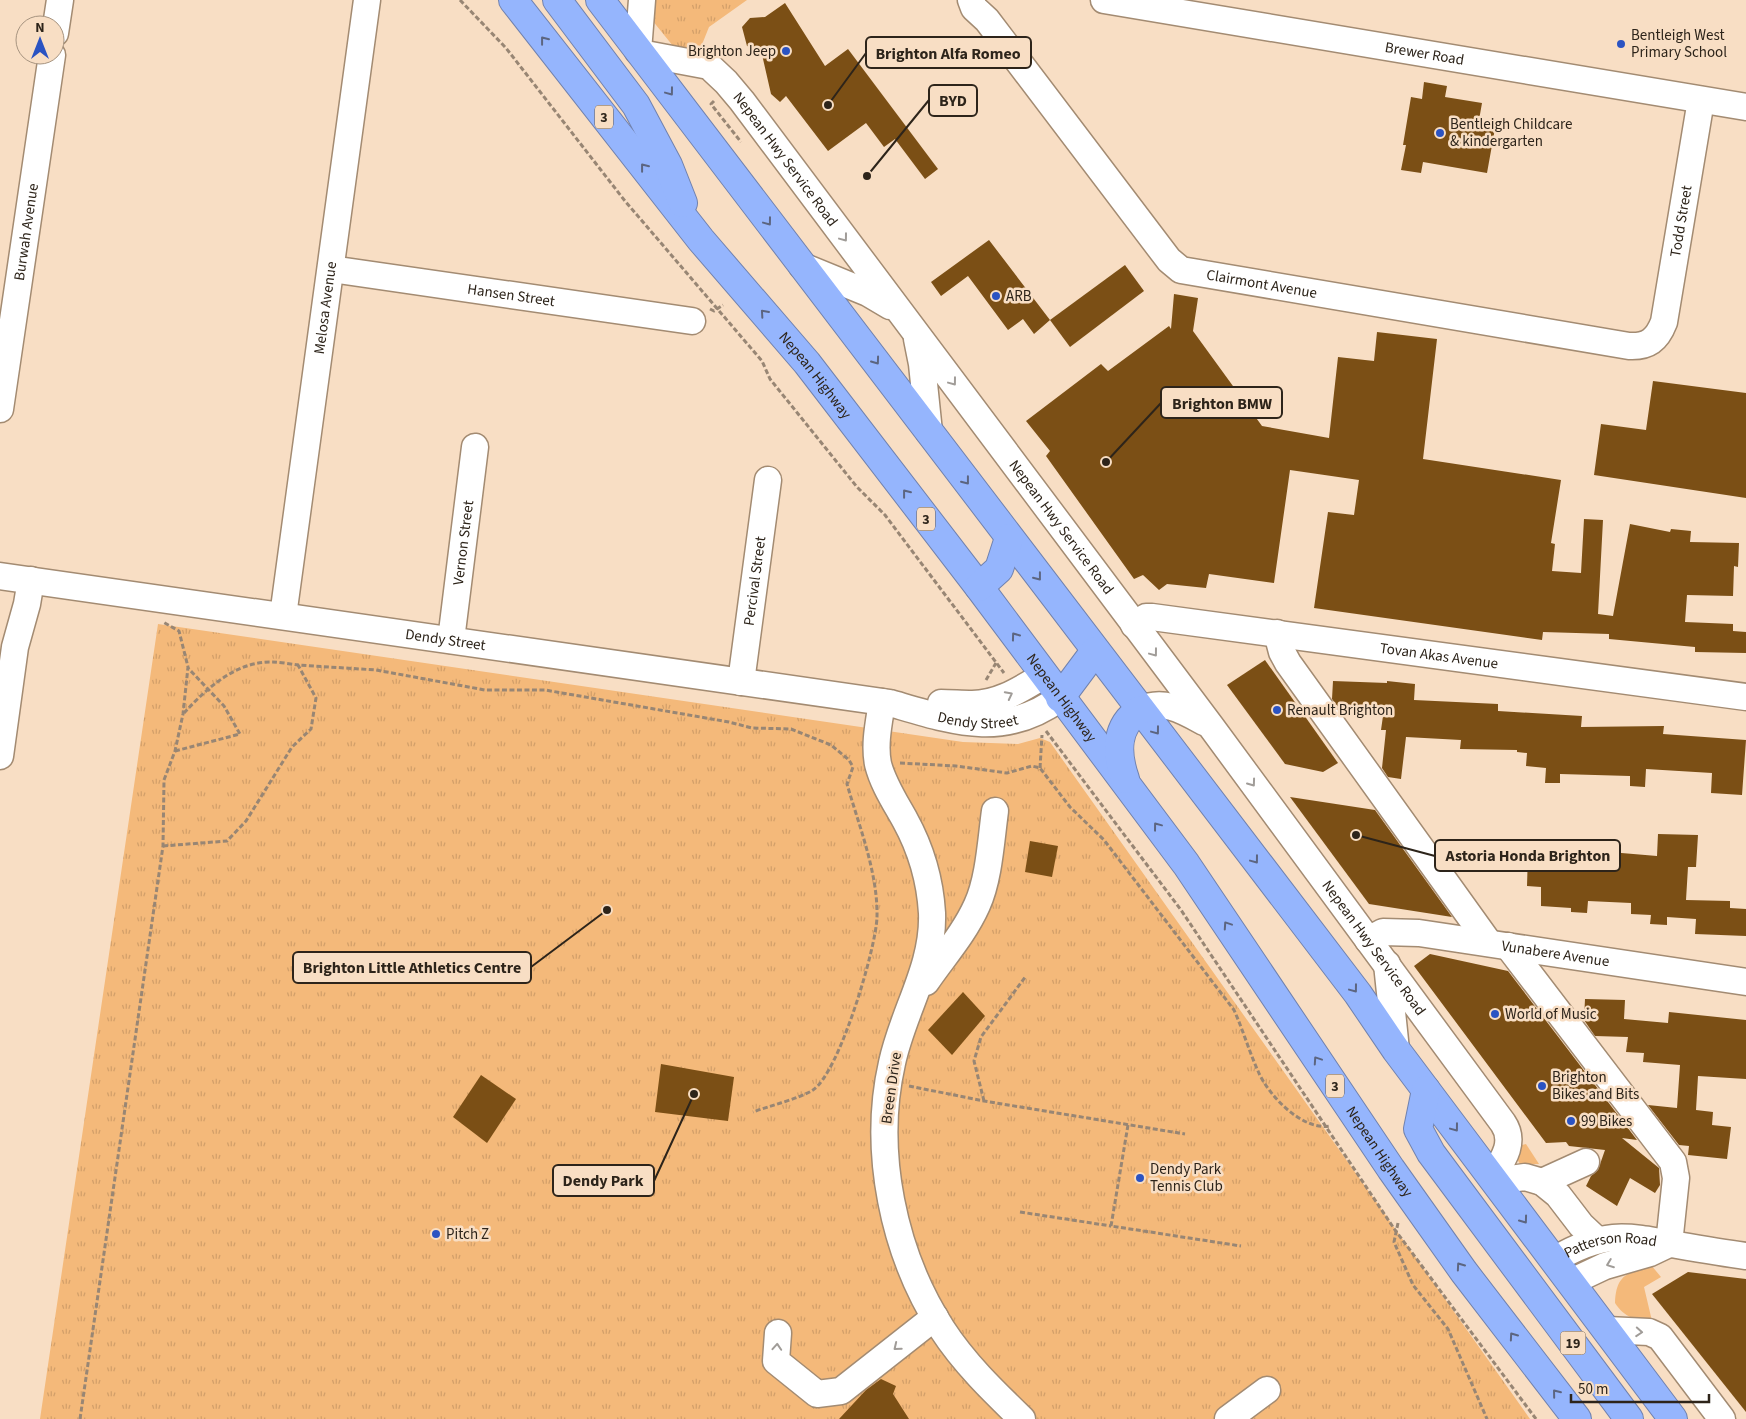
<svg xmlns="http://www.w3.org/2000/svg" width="1746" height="1419" viewBox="0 0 1746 1419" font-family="'Source Sans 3',sans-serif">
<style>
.green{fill:#f4b97a}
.park{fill:url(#park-tufts)}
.building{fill:#7b4f15}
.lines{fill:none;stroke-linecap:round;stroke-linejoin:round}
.minor-casing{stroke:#a38b72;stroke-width:29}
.highway-casing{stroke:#7182ae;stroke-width:30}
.path{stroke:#988674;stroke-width:3;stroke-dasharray:5 2.5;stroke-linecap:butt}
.minor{stroke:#fff;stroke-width:26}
.highway{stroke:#95b5fd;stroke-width:28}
.oneway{stroke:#5c6580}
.oneway2{stroke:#a09c98}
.poi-dot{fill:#2b53c2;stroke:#f8dec4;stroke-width:2}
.labels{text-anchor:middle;stroke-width:5;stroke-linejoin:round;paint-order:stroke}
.shield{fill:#f8dec4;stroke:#6a5c4d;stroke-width:1}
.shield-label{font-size:14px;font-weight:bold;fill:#2d241a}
.poi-label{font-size:15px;fill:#2d241a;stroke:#f8dec4;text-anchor:start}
.street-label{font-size:15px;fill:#2d241a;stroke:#f8dec4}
.leader{fill:none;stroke:#2d241a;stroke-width:2}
.callout-dot{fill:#2d241a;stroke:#f8dec4;stroke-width:2}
.callout{fill:#f8dec4;stroke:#2d241a;stroke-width:2}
.callout-label{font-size:16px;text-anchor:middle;font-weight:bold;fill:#2d241a}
</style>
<defs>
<pattern id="park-tufts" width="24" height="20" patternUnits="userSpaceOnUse" patternTransform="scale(1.25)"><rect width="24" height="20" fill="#f4b97a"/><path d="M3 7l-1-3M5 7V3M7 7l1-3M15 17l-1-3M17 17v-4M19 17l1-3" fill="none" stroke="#d29f69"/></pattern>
</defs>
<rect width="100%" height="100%" fill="#f8dec4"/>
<!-- green -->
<g class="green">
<polygon points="1526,1144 1539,1164 1520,1164 1517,1159 1522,1145"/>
<path d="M1651,1265l10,12 -17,10 8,34c-17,-1 -27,-3 -37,-18 1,-28 12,-30 36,-38z"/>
</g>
<!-- park -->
<g class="park">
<polygon points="650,0 747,0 709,27 699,52 673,46 652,20"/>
<polygon points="158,624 963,742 1018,744 1040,738 1050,742 1530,1419 40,1419"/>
</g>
<!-- building -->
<g class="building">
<polygon points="785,3 825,66 848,49 938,169 925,179 895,139 884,147 866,123 828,151 786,96 780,102 771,94 761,50 747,46 742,27 750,18 765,17"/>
<polygon points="1424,82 1447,86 1445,97 1482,103 1479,120 1496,123 1487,173 1423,162 1421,173 1401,170 1406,145 1403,145 1411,97 1422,99"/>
<polygon points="989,240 1050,320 1034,334 1023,319 1008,330 968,276 941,296 931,282"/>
<polygon points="1125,265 1144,291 1070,347 1050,320"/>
<polygon points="1174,294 1198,298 1193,331 1262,426 1329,438 1338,357 1374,361 1377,332 1437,339 1423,459 1561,480 1551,543 1555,544 1552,571 1581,573 1584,519 1603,520 1598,614 1613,616 1630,524 1670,532 1671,529 1691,531 1690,542 1739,543 1738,567 1734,566 1733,596 1687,595 1685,622 1733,624 1733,631 1746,632 1746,653 1695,652 1695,647 1609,639 1609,634 1543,632 1542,640 1314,608 1328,512 1354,515 1359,480 1290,470 1274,583 1209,574 1206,588 1167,584 1159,590 1143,575 1134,579 1046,456 1050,451 1026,421 1101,364 1108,371 1169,326 1171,329"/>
<polygon points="1653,381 1746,393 1746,498 1594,475 1601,424 1646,430"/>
<polygon points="1265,660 1338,763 1323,772 1285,764 1227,685"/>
<polygon points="1333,681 1387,683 1387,681 1415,684 1414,700 1498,704 1498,711 1582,716 1581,727 1664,726 1663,734 1746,740 1742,795 1711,793 1712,773 1646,769 1645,787 1630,786 1630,776 1560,774 1560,783 1545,783 1546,768 1526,766 1527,753 1517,752 1517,750 1460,749 1461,740 1406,737 1401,779 1388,777 1382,768 1386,730 1381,730 1384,709 1338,707 1332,699"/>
<polygon points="1290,797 1375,810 1452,917 1369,904"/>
<polygon points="1658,834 1698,835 1696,867 1688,867 1686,900 1730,901 1730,908 1746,909 1746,936 1695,934 1696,919 1667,917 1667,925 1650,924 1651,915 1631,914 1631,903 1588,901 1587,913 1571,912 1571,908 1541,906 1541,887 1527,886 1528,852 1574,854 1574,849 1657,856"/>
<polygon points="1030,841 1058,846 1052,877 1025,872"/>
<polygon points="1430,954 1508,971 1637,1140 1622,1138 1659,1168 1660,1185 1655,1193 1630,1178 1617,1206 1586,1186 1591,1176 1598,1170 1605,1150 1569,1146 1566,1142 1546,1143 1414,966"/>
<polygon points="963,992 985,1016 952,1055 928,1030"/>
<polygon points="1585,999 1625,1000 1624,1019 1668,1023 1669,1012 1746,1020 1746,1079 1698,1076 1696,1110 1713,1112 1712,1125 1731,1127 1727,1159 1688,1155 1689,1146 1679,1145 1648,1105 1677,1108 1680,1065 1643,1062 1644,1053 1626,1052 1628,1037 1595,1036 1584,1020"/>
<polygon points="661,1064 734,1077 728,1121 655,1112"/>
<polygon points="481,1075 516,1099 487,1143 453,1117"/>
<polygon points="1688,1272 1746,1279 1746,1412 1652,1294"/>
<polygon points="881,1379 896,1386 893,1394 909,1419 839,1419 866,1390"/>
</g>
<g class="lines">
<!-- minor casing -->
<g class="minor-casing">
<g id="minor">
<path id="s1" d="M971,0l3,8 13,12 182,240 12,10 448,76c19,1 28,-6 35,-24l37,-222"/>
<path id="s2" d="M1104,0l642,107"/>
<polyline points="55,33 60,0"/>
<polyline points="638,51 642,0"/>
<path id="s3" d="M640,53l69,13 17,16 16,19 468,624 293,398c13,19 0,37 -11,54"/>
<polyline points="802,266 868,293 890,306"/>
<path id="s4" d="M331,269l361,52"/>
<polyline points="917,339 922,364 929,432"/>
<path id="s5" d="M0,409l52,-354"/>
<path id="s6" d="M0,576l890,127c62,18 113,37 170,-5"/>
<path id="s7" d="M283,616l84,-616"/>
<path id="s8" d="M1134,625l12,-8h6l594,80"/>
<polyline points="1277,633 1282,652 1288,663 1489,943"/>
<path id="s9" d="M451,640l24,-193"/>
<path id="s10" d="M741,682l27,-202"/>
<path d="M882,702c-3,20 -8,42 -4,62 5,20 17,38 27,56 16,29 25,59 27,93 2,54 -29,98 -40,150 -20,88 1,190 50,266 22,34 51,62 80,90"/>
<path d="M941,703c10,0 21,1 31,1 27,0 49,-15 71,-28"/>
<path d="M1140,710c23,-12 44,1 64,12"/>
<polyline points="0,756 15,647 27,604 31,580"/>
<path id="s11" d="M1368,940l15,-8 36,1 327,49"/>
<polyline points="1508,946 1673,1162 1676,1178 1669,1244"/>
<polyline points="1387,964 1396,1050"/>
<path d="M926,982c17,-25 38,-48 51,-77 12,-26 14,-65 18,-94"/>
<polyline points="1495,1181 1525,1177 1542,1182 1558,1195 1581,1225 1597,1240"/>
<polyline points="1542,1182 1586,1162"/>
<path id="s12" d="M1554,1260c49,-29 69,-25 123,-15 23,4 46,8 69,11"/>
<polyline points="1571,1282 1605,1266 1650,1253 1669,1244"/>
<polyline points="1607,1330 1649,1332 1660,1337 1722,1419"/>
<polyline points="778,1333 776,1361 817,1394 841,1391 935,1317"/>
<polyline points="1228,1419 1267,1390"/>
</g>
</g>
<!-- highway casing -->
<g class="highway-casing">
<g id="highway">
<path id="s13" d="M513,0l188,240 106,123 172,224 207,277 205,305 73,103 113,147"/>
<polyline points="557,0 636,105 668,165 683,203"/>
<polyline points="600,0 1358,994 1396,1050 1673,1419"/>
<polyline points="979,587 999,569 1009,538"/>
<polyline points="1060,698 1095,651"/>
<path d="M1125,779c-9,-26 -10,-53 15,-69"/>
<polyline points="1426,1090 1418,1129 1431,1153 1629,1419"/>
</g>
</g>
<!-- path -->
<g class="path">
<polyline points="460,0 506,48 625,201 762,361 770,379 857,487 885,515 1004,673"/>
<polyline points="714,101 711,104 741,142"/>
<polyline points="710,309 714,311 723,305"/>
<polyline points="986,680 996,663"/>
<path d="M184,713c22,-24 52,-52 88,-51 8,0 18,2 26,3"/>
<polyline points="1046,731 1181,910 1395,1230 1536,1419"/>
<polyline points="175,751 240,734 224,706 188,668"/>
<path d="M900,763l56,3 51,7 25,-7 8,2 30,39 34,33 130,170c9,20 15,41 24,61 10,24 44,60 72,55"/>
<polyline points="1040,768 1042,735"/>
<path d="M163,846l64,-5 19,-20 46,-74 19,-18 5,-31 -18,-33 78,5 109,20h60l184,32 23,6 39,1 40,16 18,15 4,7 -6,17c12,42 31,89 30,133 -1,32 -38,156 -64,173 -12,8 -44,16 -60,22"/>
<polyline points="909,1086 984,1101 1185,1134"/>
<polyline points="984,1101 974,1061 981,1037 1026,976"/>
<polyline points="1128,1125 1111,1226 1241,1246"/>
<polyline points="1020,1212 1111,1226"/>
<polyline points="1398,1223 1394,1242 1413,1285 1448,1329 1487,1419"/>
<polyline points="80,1419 163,846 164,780 175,751 183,714 188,667 179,631 163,622"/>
</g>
<!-- minor -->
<use href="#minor" class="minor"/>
<!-- highway -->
<use href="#highway" class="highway"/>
</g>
<!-- one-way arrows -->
<defs><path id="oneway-chevron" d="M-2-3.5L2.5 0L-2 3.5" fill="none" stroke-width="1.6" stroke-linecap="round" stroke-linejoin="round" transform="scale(1.25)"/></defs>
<g class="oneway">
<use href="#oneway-chevron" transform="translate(544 40) rotate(-128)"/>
<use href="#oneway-chevron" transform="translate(670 92) rotate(53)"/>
<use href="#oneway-chevron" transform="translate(644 167) rotate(-128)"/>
<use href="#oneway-chevron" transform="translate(768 222) rotate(53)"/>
<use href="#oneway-chevron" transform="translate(764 313) rotate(-131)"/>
<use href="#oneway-chevron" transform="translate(876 361) rotate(54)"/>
<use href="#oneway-chevron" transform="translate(966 481) rotate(52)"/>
<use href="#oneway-chevron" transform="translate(906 493) rotate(-128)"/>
<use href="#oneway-chevron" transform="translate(1038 577) rotate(52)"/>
<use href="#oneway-chevron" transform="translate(1015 636) rotate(-126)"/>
<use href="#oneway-chevron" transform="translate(1156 731) rotate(53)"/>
<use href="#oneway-chevron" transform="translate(1157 826) rotate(-127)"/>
<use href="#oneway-chevron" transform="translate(1255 860) rotate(53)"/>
<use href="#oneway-chevron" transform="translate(1227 925) rotate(-124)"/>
<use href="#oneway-chevron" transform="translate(1354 989) rotate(53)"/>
<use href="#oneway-chevron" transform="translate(1317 1060) rotate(-124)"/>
<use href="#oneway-chevron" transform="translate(1455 1128) rotate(53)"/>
<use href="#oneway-chevron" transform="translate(1524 1220) rotate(54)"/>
<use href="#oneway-chevron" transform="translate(1460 1266) rotate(-125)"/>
<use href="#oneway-chevron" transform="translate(1513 1336) rotate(-125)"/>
<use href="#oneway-chevron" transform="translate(1556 1393) rotate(-129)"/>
</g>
<g class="oneway2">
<use href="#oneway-chevron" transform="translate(844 238) rotate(53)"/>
<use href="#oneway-chevron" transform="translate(953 382) rotate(53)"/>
<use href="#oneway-chevron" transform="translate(1154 653) rotate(53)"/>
<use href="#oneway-chevron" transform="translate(1009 695) rotate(-27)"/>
<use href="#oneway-chevron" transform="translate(1252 783) rotate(54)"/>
<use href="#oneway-chevron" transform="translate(1610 1264) rotate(159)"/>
<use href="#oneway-chevron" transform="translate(1639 1332) rotate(4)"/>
<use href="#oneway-chevron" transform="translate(777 1347) rotate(-86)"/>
<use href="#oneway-chevron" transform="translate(897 1347) rotate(141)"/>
</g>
<!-- markers -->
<g class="poi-dot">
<circle cx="1621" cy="44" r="5"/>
<circle cx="786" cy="51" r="5"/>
<circle cx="1440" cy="133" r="5"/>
<circle cx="996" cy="296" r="5"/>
<circle cx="1277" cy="710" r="5"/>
<circle cx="1495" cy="1014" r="5"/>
<circle cx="1542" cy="1086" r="5"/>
<circle cx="1571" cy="1121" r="5"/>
<circle cx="1140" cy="1178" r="5"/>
<circle cx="436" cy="1234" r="5"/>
</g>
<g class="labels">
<!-- shield labels -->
<g class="shield">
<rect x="595" y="105.5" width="18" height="23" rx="4"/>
<rect x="917" y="507.5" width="18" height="23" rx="4"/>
<rect x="1326" y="1074.5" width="18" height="23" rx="4"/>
<rect x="1560.5" y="1331.5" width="25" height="23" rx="4"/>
</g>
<g class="shield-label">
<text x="604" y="122">3</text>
<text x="926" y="524">3</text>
<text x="1335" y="1091">3</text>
<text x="1573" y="1348">19</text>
</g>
<!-- poi labels -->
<g class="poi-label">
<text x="1631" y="40">Bentleigh West<tspan x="1631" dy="17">Primary School</tspan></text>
<text x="776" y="56" text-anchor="end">Brighton Jeep</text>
<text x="1450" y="129">Bentleigh Childcare<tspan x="1450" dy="17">&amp; kindergarten</tspan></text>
<text x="1006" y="301">ARB</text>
<text x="1287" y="715">Renault Brighton</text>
<text x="1505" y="1019">World of Music</text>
<text x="1552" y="1082">Brighton<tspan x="1552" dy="17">Bikes and Bits</tspan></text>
<text x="1581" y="1126">99 Bikes</text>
<text x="1150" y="1174">Dendy Park<tspan x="1150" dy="17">Tennis Club</tspan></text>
<text x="446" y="1239">Pitch Z</text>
</g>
<!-- street labels -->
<g class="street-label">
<text dy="5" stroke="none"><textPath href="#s2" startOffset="325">Brewer Road</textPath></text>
<text dy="5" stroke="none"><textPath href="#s3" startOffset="191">Nepean Hwy Service Road</textPath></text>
<text dy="5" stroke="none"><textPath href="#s1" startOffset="946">Todd Street</textPath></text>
<text dy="5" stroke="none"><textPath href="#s5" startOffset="179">Burwah Avenue</textPath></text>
<text dy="5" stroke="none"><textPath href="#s1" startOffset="425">Clairmont Avenue</textPath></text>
<text dy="5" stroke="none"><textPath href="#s4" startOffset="182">Hansen Street</textPath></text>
<text dy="5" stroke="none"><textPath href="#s7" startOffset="311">Melosa Avenue</textPath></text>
<text dy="5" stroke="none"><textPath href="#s13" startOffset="482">Nepean Highway</textPath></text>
<text dy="5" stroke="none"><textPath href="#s3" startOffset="651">Nepean Hwy Service Road</textPath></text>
<text dy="5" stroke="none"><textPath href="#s9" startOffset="98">Vernon Street</textPath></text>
<text dy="5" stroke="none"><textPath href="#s10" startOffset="102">Percival Street</textPath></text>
<text dy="5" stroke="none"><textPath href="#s6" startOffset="450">Dendy Street</textPath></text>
<text dy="5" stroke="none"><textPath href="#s8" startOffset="310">Tovan Akas Avenue</textPath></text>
<text dy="5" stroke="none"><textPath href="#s13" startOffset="888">Nepean Highway</textPath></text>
<text dy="5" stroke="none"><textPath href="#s6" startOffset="989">Dendy Street</textPath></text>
<text dy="5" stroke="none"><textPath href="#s3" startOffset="1175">Nepean Hwy Service Road</textPath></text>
<text dy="5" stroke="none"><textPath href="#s11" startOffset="191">Vunabere Avenue</textPath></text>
<text transform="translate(891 1088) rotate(-82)" y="5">Breen Drive</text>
<text dy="5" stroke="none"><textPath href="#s13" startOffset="1442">Nepean Highway</textPath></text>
<text dy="5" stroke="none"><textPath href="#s12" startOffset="60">Patterson Road</textPath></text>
</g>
</g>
<!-- callouts -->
<path class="leader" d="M828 105L866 53M867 176L929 100M1106 462L1161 403M1356 835L1435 856M607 910L531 967M694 1094L654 1181"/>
<g class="callout-dot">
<circle cx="828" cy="105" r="5"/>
<circle cx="867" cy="176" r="5"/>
<circle cx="1106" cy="462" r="5"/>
<circle cx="1356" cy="835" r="5"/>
<circle cx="607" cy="910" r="5"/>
<circle cx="694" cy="1094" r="5"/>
</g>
<g class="callout">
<rect x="866" y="37" width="165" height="31" rx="5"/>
<rect x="929" y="85" width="48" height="31" rx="5"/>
<rect x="1161" y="387" width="121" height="31" rx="5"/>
<rect x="1435" y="840" width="185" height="31" rx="5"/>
<rect x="293" y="952" width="238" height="31" rx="5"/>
<rect x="553" y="1165" width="101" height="31" rx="5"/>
</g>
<g class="callout-label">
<text x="948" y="59">Brighton Alfa Romeo</text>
<text x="953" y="106">BYD</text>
<text x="1222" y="409">Brighton BMW</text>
<text x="1528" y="861">Astoria Honda Brighton</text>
<text x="412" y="973">Brighton Little Athletics Centre</text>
<text x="603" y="1186">Dendy Park</text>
</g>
<!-- north arrow -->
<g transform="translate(40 40)"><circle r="24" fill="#f8dec4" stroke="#a79480"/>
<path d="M0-4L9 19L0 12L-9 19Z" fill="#2b53c2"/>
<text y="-8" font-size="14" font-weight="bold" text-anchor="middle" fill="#2d241a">N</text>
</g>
<!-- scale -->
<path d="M1571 1394v8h138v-8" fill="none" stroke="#2d241a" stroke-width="2.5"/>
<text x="1578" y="1394" font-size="15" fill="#2d241a" stroke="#f8dec4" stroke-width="4" paint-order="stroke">50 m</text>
</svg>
